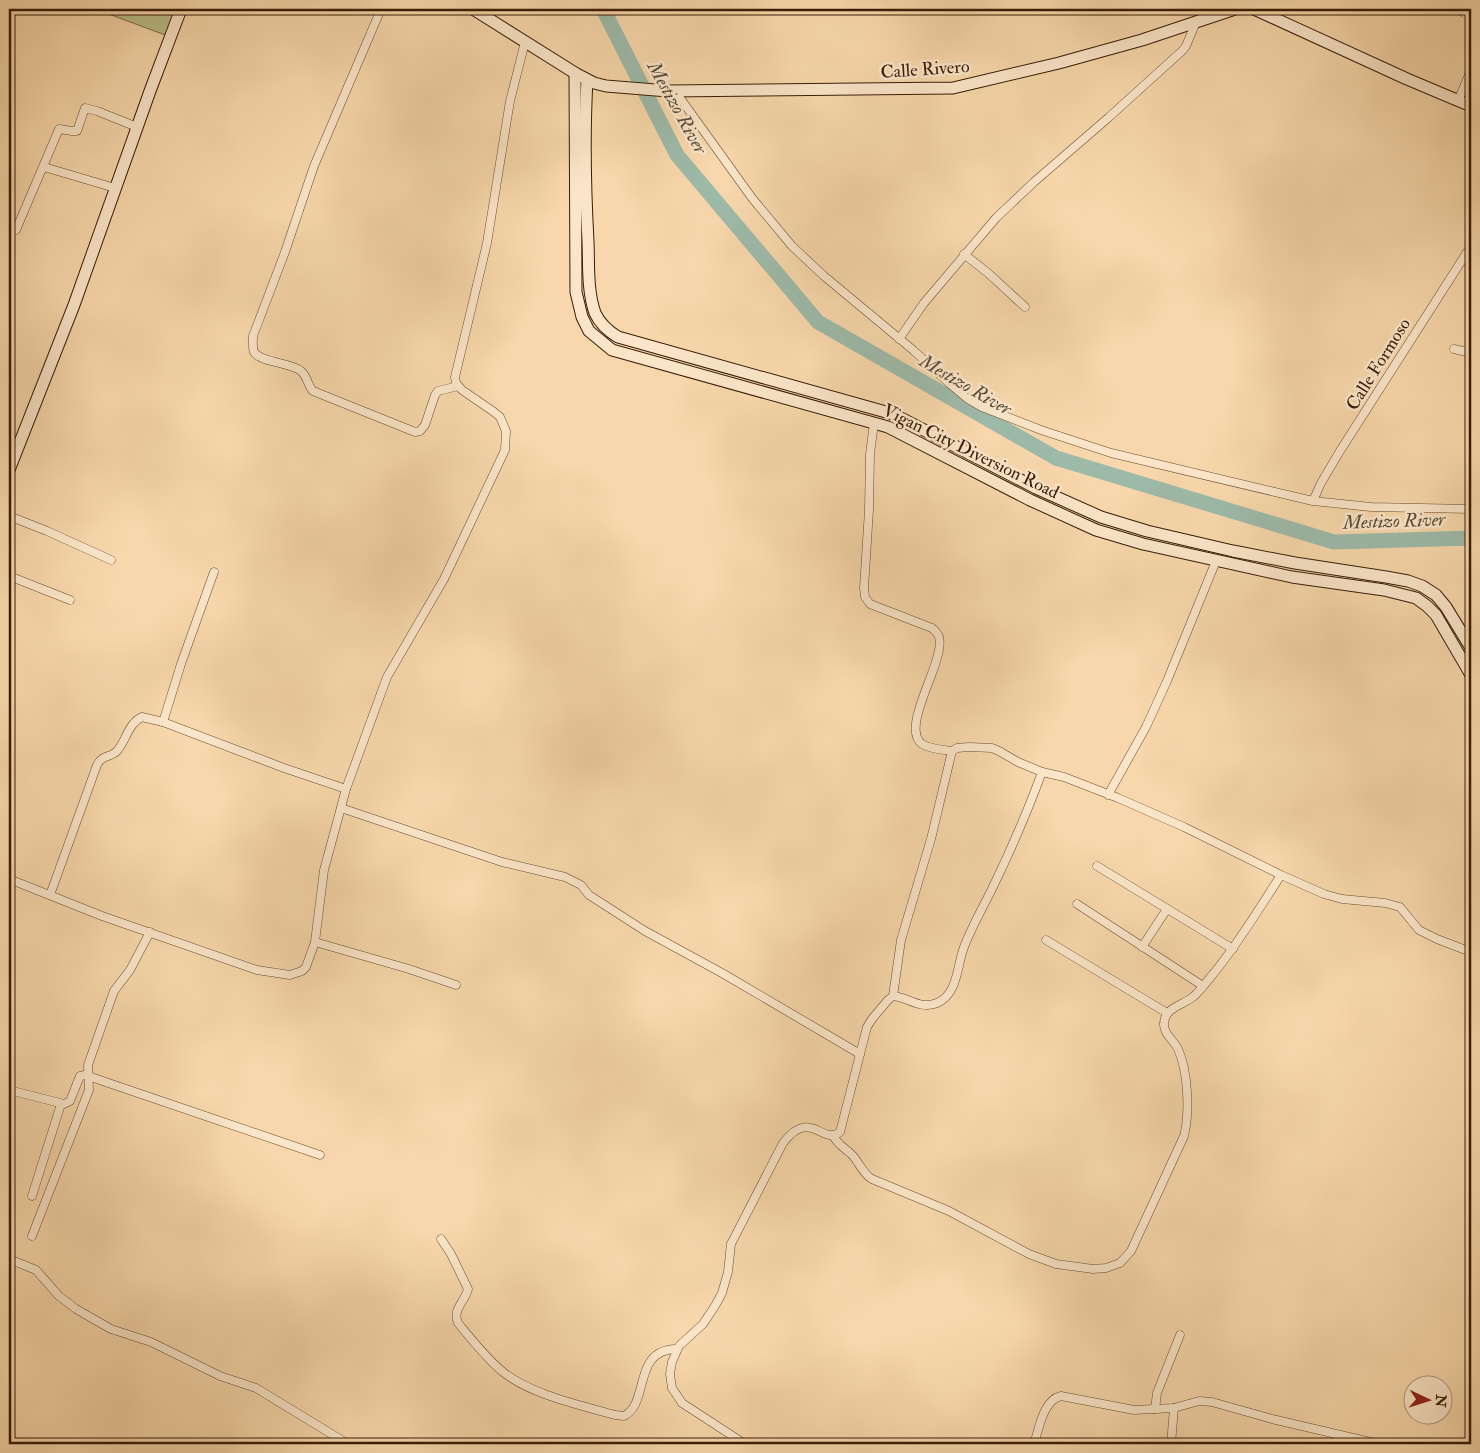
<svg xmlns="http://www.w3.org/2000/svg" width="1480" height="1453" viewBox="0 0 1480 1453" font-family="'IM FELL Double Pica',serif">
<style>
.green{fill:#bcbe8a;stroke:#7a6d48}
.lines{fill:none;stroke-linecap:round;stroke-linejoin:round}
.river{stroke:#9dbaa9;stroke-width:15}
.street-casing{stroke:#684b2f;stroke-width:9}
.secondary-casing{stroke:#391c06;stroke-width:13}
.street{stroke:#fae5c8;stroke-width:8}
.secondary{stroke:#fae5c8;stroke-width:11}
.labels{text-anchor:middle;stroke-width:5;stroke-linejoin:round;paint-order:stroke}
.street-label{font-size:18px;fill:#391c06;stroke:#fae5c8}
.water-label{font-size:19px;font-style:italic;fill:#574b37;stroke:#fae5c8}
</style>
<rect width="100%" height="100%" fill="#f7d7ab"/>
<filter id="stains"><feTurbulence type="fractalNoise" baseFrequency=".004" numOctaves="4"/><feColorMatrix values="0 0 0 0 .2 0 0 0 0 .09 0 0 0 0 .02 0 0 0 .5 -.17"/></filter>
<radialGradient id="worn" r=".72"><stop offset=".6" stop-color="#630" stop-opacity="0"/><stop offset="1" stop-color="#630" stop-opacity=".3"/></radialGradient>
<!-- green -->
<polygon class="green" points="95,9 177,9 168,36"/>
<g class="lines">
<!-- river -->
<polyline class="river" points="603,9 677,155 818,322 1056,458 1334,542 1471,538"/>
<!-- street casing -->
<g class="street-casing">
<g id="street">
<path d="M381,9l-67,157 -29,86 -32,84c0,5 -1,11 1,16 7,11 36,10 47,19 7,6 6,14 12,20l102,41 5,-1 5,-6 10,-30 3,-4 20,-5"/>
<polyline points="1455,9 1471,16"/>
<polyline points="675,91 752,198 792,246 824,276 913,350 950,384 968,399 982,407 1041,430 1111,453 1313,501 1371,507 1471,509"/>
<polyline points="1458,101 1471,70"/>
<polyline points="44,167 115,188"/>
<polyline points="16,230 59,129 72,131 77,131 85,108 97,111 137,127"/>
<polyline points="964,254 988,273 1025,307"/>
<polyline points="899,339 924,303 996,218 1034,182 1108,118 1182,51 1186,46 1196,22"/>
<polyline points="1454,349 1471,353"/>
<path d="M874,423l-4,31 -1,56 -5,78 1,9 5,7 62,24c3,3 6,5 7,9 7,24 -40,90 -17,107 8,5 21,6 30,7l5,-3 12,-1 23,1 7,3 19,11 24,10 22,5 54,21 66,29 97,48 43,19 18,5 43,4 15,4 19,23 18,9 34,13"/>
<polyline points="1313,501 1321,483 1340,451 1471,246"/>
<polyline points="9,516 47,531 111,560"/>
<polyline points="9,576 70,600"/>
<polyline points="163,722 181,664 214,572"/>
<polyline points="1108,795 1146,727 1167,681 1216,561"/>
<polyline points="341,808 502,862 565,877 581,885 589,895 645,931 722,973 860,1054"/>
<polyline points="1097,866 1233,949"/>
<polyline points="9,879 102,916 257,970 290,975 302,971 306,967 315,942 324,870 346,789 387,677 444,579 505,450 506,431 500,417 494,412 462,390 456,383 455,377 487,243 510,101 525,42"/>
<path d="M50,895l47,-130c6,-11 12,-7 19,-13 10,-10 12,-29 26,-35l21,5 121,46 62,21"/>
<polyline points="1077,904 1203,986"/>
<polyline points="1046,940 1167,1013"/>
<polyline points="315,942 409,969 456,985"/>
<polyline points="1142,947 1167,909"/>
<polyline points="893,996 901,940 931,839 952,751"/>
<polyline points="9,1090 64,1104 70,1101 80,1076 85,1075 320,1155"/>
<path d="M833,1135c4,10 14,14 20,21 7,8 10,18 19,23l77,32 80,43 27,10 37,5 13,-1 14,-5 11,-12 53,-115c6,-24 4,-65 -6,-87 -4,-9 -15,-15 -14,-26 1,-16 20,-18 30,-27 7,-6 13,-15 20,-23 25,-31 45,-64 67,-98"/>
<polyline points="32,1196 61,1104"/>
<polyline points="32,1236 89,1090 88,1065 114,991 130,970 150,932"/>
<path d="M441,1239l10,15 17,35c-3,13 -16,20 -10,34 14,17 28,35 45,49 29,23 77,33 112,43l9,1c26,-13 8,-66 52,-67"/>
<polyline points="9,1259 36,1270 59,1296 76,1309 111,1329 151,1342 220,1376 256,1388 348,1444"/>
<polyline points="1155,1409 1157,1393 1180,1335"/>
<path d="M745,1444l-63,-41 -10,-15 -2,-14 2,-12 7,-16 24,-22 12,-18 7,-13 6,-21 3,-28 52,-101c28,-36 39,3 57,-11l27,-105 5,-8 16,-19 5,-4c15,1 27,14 44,7 20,-8 20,-35 26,-53 7,-20 18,-39 28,-59 19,-39 36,-78 51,-119"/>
<path d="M1034,1444c5,-15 9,-44 27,-48l73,14 40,-2 25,-7 13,1 60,17 107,25"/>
<polyline points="1171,1444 1174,1408"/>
</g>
</g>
<!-- secondary casing -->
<g class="secondary-casing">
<g id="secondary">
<polyline points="473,9 575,73 594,83 606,86 668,91 953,88 1059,63 1142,40 1235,9"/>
<polyline points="1254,9 1407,79 1471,106"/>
<polyline points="575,73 576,292 582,317 589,331 612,350 888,427 1030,500 1096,530 1143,544 1292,577 1384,590 1416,598 1427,606 1436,615 1471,675"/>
<path d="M587,80c-3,53 -2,107 1,161 1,23 -1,49 7,72 5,11 13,18 23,24l275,77 143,74 65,29 46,14 86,20 62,12 91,14 22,4 14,5 14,9 10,12 25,41"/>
<polyline points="9,470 74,305 150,91 181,9"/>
</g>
</g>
<!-- street -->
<use href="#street" class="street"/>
<!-- secondary -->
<use href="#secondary" class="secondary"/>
</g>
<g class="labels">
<!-- street labels -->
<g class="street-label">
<text transform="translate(925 69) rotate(-4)" y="6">Calle Rivero</text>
<text transform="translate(1378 364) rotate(-58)" y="6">Calle Formoso</text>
<text transform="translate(971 451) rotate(26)" y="6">Vigan City Diversion Road</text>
</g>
<!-- water labels -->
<g class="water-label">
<text transform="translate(678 107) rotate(61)" y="7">Mestizo River</text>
<text transform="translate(966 384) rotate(30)" y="7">Mestizo River</text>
<text transform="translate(1394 520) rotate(-2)" y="7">Mestizo River</text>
</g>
</g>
<!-- margin -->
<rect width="1480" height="1453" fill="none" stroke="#f7d7ab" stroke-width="30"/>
<rect x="10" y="10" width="1460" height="1433" fill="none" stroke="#391c06" stroke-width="2.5"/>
<rect x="15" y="15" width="1450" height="1423" fill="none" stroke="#391c06"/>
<!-- north arrow -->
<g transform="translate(1428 1400) rotate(94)"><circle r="24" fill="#fae5c8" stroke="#ad957a"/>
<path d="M0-4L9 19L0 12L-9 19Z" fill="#8f2418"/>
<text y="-8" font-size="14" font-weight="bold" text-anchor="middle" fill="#391c06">N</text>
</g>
<rect width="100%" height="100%" filter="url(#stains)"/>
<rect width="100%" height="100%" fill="url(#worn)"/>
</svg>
